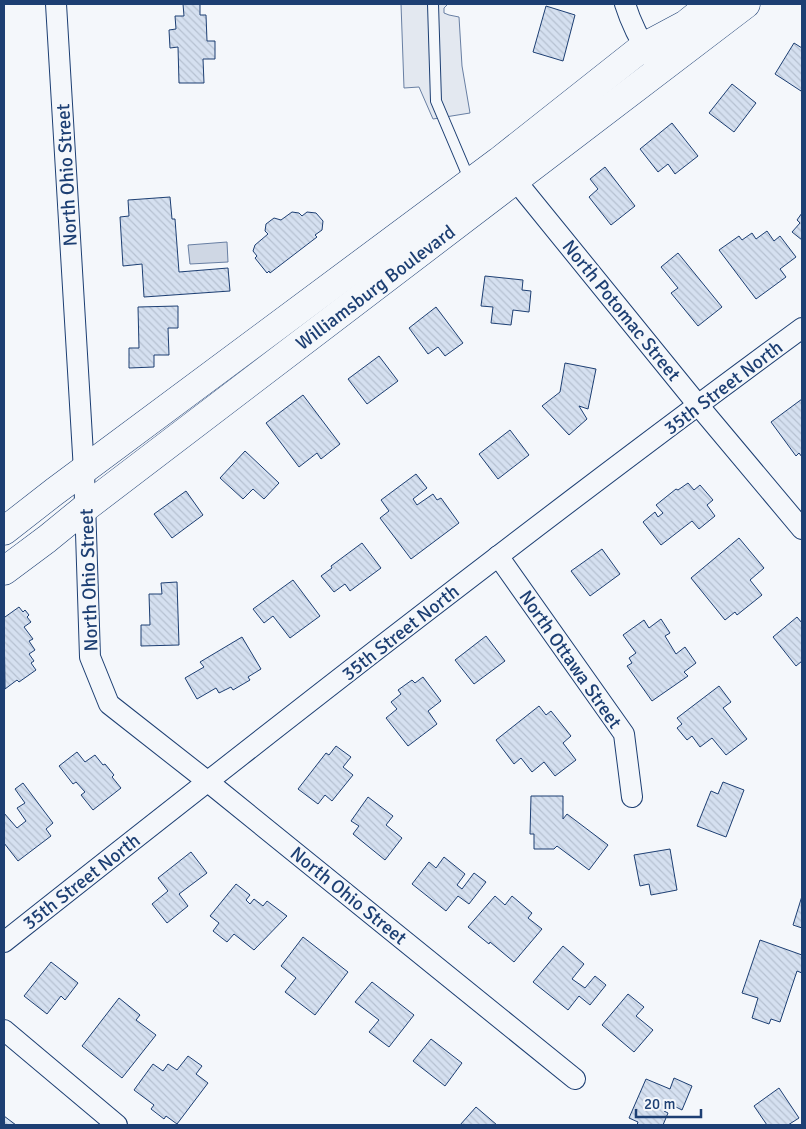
<svg xmlns="http://www.w3.org/2000/svg" width="806" height="1129" viewBox="0 0 806 1129" font-family="Signika,sans-serif">
<style>
.parking{fill:#e3e8f0;stroke:#687fa3}
.water{fill:#cfd7e4;stroke:#687fa3}
.building{fill:url(#building-back-hatch);stroke:#1d3f73}
.lines{fill:none;stroke-linecap:round;stroke-linejoin:round}
.lane-casing{stroke:#1d3f73;stroke-width:12}
.street-casing{stroke:#1d3f73;stroke-width:22}
.secondary-casing{stroke:#1d3f73;stroke-width:29}
.lane{stroke:#f4f7fb;stroke-width:10}
.street{stroke:#f4f7fb;stroke-width:20}
.secondary{stroke:#f4f7fb;stroke-width:28}
.labels{text-anchor:middle;stroke-width:4;stroke-linejoin:round;paint-order:stroke}
.street-label{font-size:19px;fill:#1d3f73;stroke:#f4f7fb}
</style>
<defs>
<pattern id="building-back-hatch" width="6" height="6" patternUnits="userSpaceOnUse" patternTransform="scale(1.25)"><rect width="6" height="6" fill="#d5e0f0"/><path d="M-1 5l2 2M0 0l6 6M5-1l2 2" fill="none" stroke="#b6c1d1"/></pattern>
</defs>
<rect width="100%" height="100%" fill="#f4f7fb"/>
<!-- parking -->
<polygon class="parking" points="401,4 448,4 444,8 444,13 449,15 459,17 462,66 470,113 433,119 419,87 404,88"/>
<!-- water -->
<polygon class="water" points="227,242 228,262 190,264 188,245"/>
<!-- building -->
<g class="building">
<polygon points="183,4 200,4 200,15 206,15 207,41 215,41 215,59 203,59 204,83 179,83 178,47 170,48 169,30 176,29 175,16 184,16"/>
<polygon points="546,6 575,15 563,61 533,52"/>
<polygon points="794,43 802,48 802,88 801,91 775,74"/>
<polygon points="732,84 756,103 734,132 709,113"/>
<polygon points="672,123 698,156 675,174 668,164 658,172 640,149"/>
<polygon points="605,167 635,206 611,225 589,197 598,189 590,179"/>
<polygon points="170,197 172,219 175,219 179,272 228,268 230,291 144,297 142,264 123,266 120,217 129,216 128,200"/>
<polygon points="292,212 299,213 302,216 307,212 316,213 323,221 322,230 315,235 317,237 270,273 269,271 267,273 255,258 257,256 253,251 255,245 268,234 265,231 266,224 274,218 281,220"/>
<polygon points="802,213 802,240 792,232 800,223 797,220"/>
<polygon points="767,231 774,241 780,236 796,257 780,269 786,277 756,299 719,250 739,236 742,240 752,233 756,239"/>
<polygon points="678,253 722,307 698,326 671,293 678,288 661,267"/>
<polygon points="485,276 523,280 522,290 531,291 529,312 513,310 511,325 491,323 493,307 481,306"/>
<polygon points="178,306 178,328 168,328 169,355 154,355 154,367 129,368 129,348 139,348 138,307"/>
<polygon points="436,307 463,343 445,356 438,347 428,354 409,328"/>
<polygon points="379,356 398,381 367,404 348,379"/>
<polygon points="565,363 596,369 588,409 579,406 587,419 569,435 542,406 560,392"/>
<polygon points="303,395 340,444 321,459 317,453 299,467 266,423"/>
<polygon points="802,399 802,457 799,453 796,456 771,422"/>
<polygon points="510,430 529,455 498,479 479,454"/>
<polygon points="245,451 279,483 264,499 253,489 243,499 220,478"/>
<polygon points="416,474 427,488 413,499 417,505 433,494 437,500 441,498 459,523 411,559 380,518 389,511 381,500"/>
<polygon points="688,483 694,490 700,485 713,500 707,505 715,516 699,529 692,521 661,545 643,522 655,512 658,517 663,513 656,505 676,489 678,490"/>
<polygon points="186,491 203,515 172,538 154,514"/>
<polygon points="739,538 764,568 750,580 762,595 737,615 735,612 725,620 691,578"/>
<polygon points="362,543 381,568 350,591 345,584 334,592 321,576 332,568 331,566"/>
<polygon points="602,549 620,574 590,596 571,571"/>
<polygon points="293,580 320,616 290,638 273,616 264,623 253,609"/>
<polygon points="177,582 179,645 141,646 141,625 150,625 149,594 162,594 161,583"/>
<polygon points="19,607 23,612 25,610 29,615 27,617 31,622 24,627 33,639 29,641 35,650 29,654 34,661 31,663 36,670 19,682 17,680 5,689 4,616 5,617"/>
<polygon points="797,617 802,623 802,661 796,666 773,637"/>
<polygon points="661,619 670,633 665,636 676,654 685,647 696,663 684,672 688,676 652,701 627,666 632,663 629,658 636,653 623,635 644,620 649,628"/>
<polygon points="486,636 505,661 474,684 455,660"/>
<polygon points="242,637 261,669 248,677 250,680 233,690 231,687 219,693 216,688 197,699 185,678 204,667 200,662"/>
<polygon points="423,677 441,701 428,711 437,724 408,746 386,718 397,709 391,702 401,694 398,690 412,680 415,683"/>
<polygon points="719,686 731,702 723,708 747,739 726,755 712,738 700,747 692,736 687,740 677,728 682,724 677,718"/>
<polygon points="539,706 546,715 551,711 571,736 563,743 576,760 555,776 544,762 532,772 521,758 514,764 496,740"/>
<polygon points="336,746 351,757 343,767 353,775 332,801 325,795 318,804 298,789 326,753 329,755"/>
<polygon points="77,752 85,762 95,755 103,765 105,764 114,775 112,777 121,788 93,810 81,795 85,792 76,782 73,784 59,766"/>
<polygon points="723,782 744,790 726,837 697,826 711,791 718,794"/>
<polygon points="23,783 53,823 46,829 51,836 18,861 4,843 4,813 17,828 26,821 17,808 25,803 15,789"/>
<polygon points="531,796 563,796 563,819 567,814 608,845 589,870 557,846 554,849 534,849 534,834 530,834"/>
<polygon points="368,797 393,816 386,825 402,838 385,860 353,834 359,826 351,821"/>
<polygon points="670,849 677,890 651,895 649,884 640,886 634,855"/>
<polygon points="191,852 207,873 179,894 188,906 167,923 152,904 168,891 158,878"/>
<polygon points="444,857 465,874 457,885 462,889 474,873 486,882 469,904 458,896 446,911 412,884 429,862 436,868"/>
<polygon points="236,884 250,895 246,900 250,904 254,899 263,906 267,901 287,916 254,950 234,934 227,942 213,931 219,923 210,916"/>
<polygon points="495,896 505,905 512,896 532,913 528,918 542,929 514,962 490,942 489,944 468,927"/>
<polygon points="802,896 802,928 793,925"/>
<polygon points="303,937 348,972 315,1015 285,992 296,978 281,966"/>
<polygon points="760,940 802,955 802,973 797,971 780,1022 771,1019 769,1024 752,1018 758,998 742,993"/>
<polygon points="563,946 584,964 572,979 585,988 595,976 606,985 590,1005 579,996 568,1010 533,982"/>
<polygon points="51,962 78,983 65,1000 61,996 47,1014 24,996"/>
<polygon points="372,982 414,1015 389,1047 369,1032 379,1020 355,1002"/>
<polygon points="628,994 644,1007 636,1016 653,1030 634,1052 602,1025"/>
<polygon points="119,998 140,1015 136,1020 156,1035 122,1078 82,1046"/>
<polygon points="431,1039 462,1063 445,1086 413,1061"/>
<polygon points="188,1056 202,1066 196,1074 208,1083 177,1124 166,1116 164,1119 151,1109 154,1105 134,1090 153,1064 163,1071 168,1064 177,1070"/>
<polygon points="674,1078 692,1086 682,1110 668,1103 664,1111 668,1113 663,1125 637,1125 638,1122 629,1118 646,1079 670,1089"/>
<polygon points="779,1088 799,1118 788,1125 767,1125 754,1106"/>
<polygon points="476,1107 497,1125 460,1125"/>
<polygon points="4,1116 16,1125 4,1125"/>
</g>
<g class="lines">
<!-- lane casing -->
<g class="lane-casing">
<polyline id="lane" points="433,4 436,101 470,181"/>
</g>
<!-- street casing -->
<g class="street-casing">
<g id="street">
<polyline points="56,4 84,471 90,657 109,704 207,781 575,1079"/>
<path d="M625,4c6,19 15,37 26,54"/>
<polyline points="507,170 698,405 802,529"/>
<polyline points="498,556 624,734 632,797"/>
<path d="M4,942c263,-208 527,-415 798,-614"/>
<polyline points="4,1030 117,1125"/>
</g>
</g>
<!-- secondary casing -->
<g class="secondary-casing">
<g id="secondary">
<polyline points="4,531 54,492 499,161 643,47 686,24 711,4"/>
<polyline points="4,571 47,539 85,508 746,4"/>
</g>
</g>
<!-- lane -->
<use href="#lane" class="lane"/>
<!-- street -->
<use href="#street" class="street"/>
<!-- secondary -->
<use href="#secondary" class="secondary"/>
</g>
<g class="labels">
<!-- street labels -->
<g class="street-label">
<text transform="translate(66 175) rotate(-93)" y="7">North Ohio Street</text>
<text transform="translate(375 287) rotate(-37)" y="7">Williamsburg Boulevard</text>
<text transform="translate(622 310) rotate(51)" y="7">North Potomac Street</text>
<text transform="translate(723 387) rotate(-37)" y="7">35th Street North</text>
<text transform="translate(88 580) rotate(-92)" y="7">North Ohio Street</text>
<text transform="translate(400 632) rotate(-38)" y="7">35th Street North</text>
<text transform="translate(571 659) rotate(55)" y="7">North Ottawa Street</text>
<text transform="translate(81 881) rotate(-38)" y="7">35th Street North</text>
<text transform="translate(349 895) rotate(39)" y="7">North Ohio Street</text>
</g>
</g>
<!-- border -->
<rect width="806" height="1129" fill="none" stroke="#1d3f73" stroke-width="10"/>
<!-- scale -->
<path d="M636 1109v8h65v-8" fill="none" stroke="#1d3f73" stroke-width="2.5"/>
<text x="644" y="1109" font-size="15" fill="#1d3f73" stroke="#f4f7fb" stroke-width="4" paint-order="stroke">20 m</text>
</svg>
